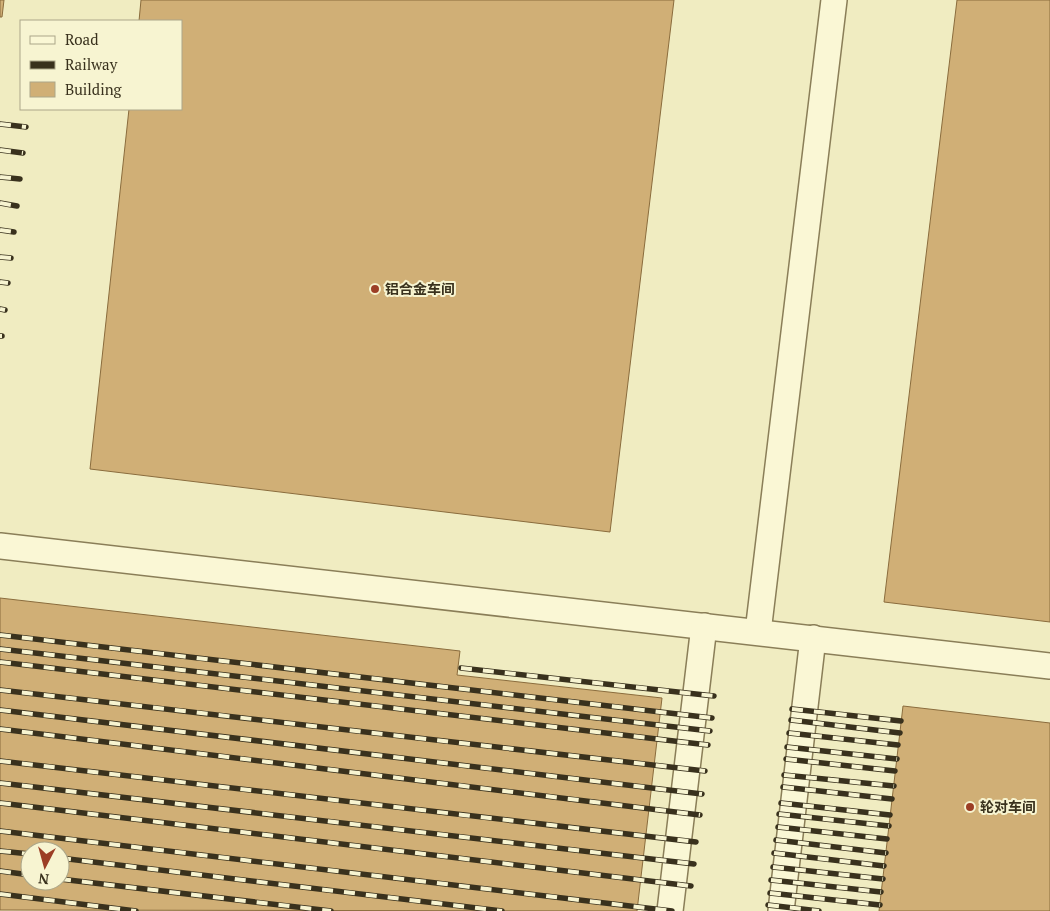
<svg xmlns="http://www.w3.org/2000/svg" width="1050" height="911" viewBox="0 0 1050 911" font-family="'PT Serif','Noto Sans SC',serif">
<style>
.building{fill:#d0af76;stroke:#8a6c3d;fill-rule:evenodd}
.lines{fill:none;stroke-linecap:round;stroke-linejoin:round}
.minor-casing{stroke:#8a7e58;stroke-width:28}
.minor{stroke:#faf7d5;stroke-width:25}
.rail-casing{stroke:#39311d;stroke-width:5.5}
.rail{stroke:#f7f4d1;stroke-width:4;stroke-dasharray:11;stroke-linecap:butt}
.poi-dot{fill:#9c3e25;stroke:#f7f4d1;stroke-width:2}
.labels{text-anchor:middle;stroke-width:4;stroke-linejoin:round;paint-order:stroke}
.poi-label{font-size:14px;font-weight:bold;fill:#39311d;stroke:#f7f4d1;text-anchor:start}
</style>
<rect width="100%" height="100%" fill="#f0ecc1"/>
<!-- building -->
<g class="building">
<polygon points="0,0 4,0 2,17 0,17"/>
<polygon points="141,0 674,0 610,532 90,469 129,109 181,109 181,21 139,21"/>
<polygon points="957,0 1050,0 1050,622 884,602"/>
<path d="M0,598l460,53 -3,24 205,23 -25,213 -637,-1zM30,851h30v30h-30z"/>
<polygon points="903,706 1050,723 1050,911 879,911"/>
</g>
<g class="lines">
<!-- minor casing -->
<g class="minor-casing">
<g id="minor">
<polyline points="0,546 1050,666"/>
<polyline points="758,632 834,0"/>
<polyline points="670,911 704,626"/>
<polyline points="781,911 813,638"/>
</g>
</g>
<!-- minor -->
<use href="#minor" class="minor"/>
<!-- rail casing -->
<g class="rail-casing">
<g id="rail">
<polyline points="0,124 26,127"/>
<polyline points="0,150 23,153"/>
<polyline points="0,177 20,179"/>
<polyline points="0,203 17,206"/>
<polyline points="0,230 14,232"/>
<polyline points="0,257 11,258"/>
<polyline points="0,282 8,283"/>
<polyline points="0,309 5,310"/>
<polyline points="0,336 2,336"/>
<polyline points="0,635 712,718"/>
<polyline points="0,649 710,731"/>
<polyline points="0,662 708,745"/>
<polyline points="461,668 714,696"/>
<polyline points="0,690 705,771"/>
<polyline points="792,709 901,721"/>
<polyline points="0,710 702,794"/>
<polyline points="791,720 900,733"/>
<polyline points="0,729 700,815"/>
<polyline points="789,733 898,745"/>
<polyline points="787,747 897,759"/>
<polyline points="786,759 895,771"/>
<polyline points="0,761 696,842"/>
<polyline points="784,775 894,786"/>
<polyline points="0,783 694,864"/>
<polyline points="783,787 892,799"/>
<polyline points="0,803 691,886"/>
<polyline points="781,803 890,815"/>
<polyline points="779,814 889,826"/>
<polyline points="778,827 887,839"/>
<polyline points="0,831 672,911"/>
<polyline points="776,840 886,853"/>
<polyline points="0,851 30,854"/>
<polyline points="774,853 884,866"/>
<polyline points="60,858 502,911"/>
<polyline points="773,867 883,879"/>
<polyline points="0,871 30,875"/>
<polyline points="60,879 331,911"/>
<polyline points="771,880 881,892"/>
<polyline points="770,893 880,905"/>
<polyline points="0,894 136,911"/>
<polyline points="768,905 819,911"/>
</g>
</g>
<!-- rail -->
<use href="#rail" class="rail"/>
</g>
<!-- markers -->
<g class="poi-dot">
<circle cx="375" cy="289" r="5"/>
<circle cx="970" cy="807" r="5"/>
</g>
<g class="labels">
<!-- poi labels -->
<g class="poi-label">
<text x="385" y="294">铝合金车间</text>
<text x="980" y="812">轮对车间</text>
</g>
</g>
<!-- legend -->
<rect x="20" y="20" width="162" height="90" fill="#f7f4d1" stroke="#aba689"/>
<rect x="30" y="36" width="25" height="8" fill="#faf7d5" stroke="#aba689"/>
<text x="65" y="45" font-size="15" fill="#39311d">Road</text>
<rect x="30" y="61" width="25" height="8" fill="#39311d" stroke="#aba689"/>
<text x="65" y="70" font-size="15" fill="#39311d">Railway</text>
<rect x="30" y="82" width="25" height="15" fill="#d0af76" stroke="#aba689"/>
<text x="65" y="95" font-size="15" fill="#39311d">Building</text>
<!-- north arrow -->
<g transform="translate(45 866) rotate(186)"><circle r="24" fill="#f7f4d1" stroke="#aba689"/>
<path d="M0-4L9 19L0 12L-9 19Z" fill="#9c3e25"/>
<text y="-8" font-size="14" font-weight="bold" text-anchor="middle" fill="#39311d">N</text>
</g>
</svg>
